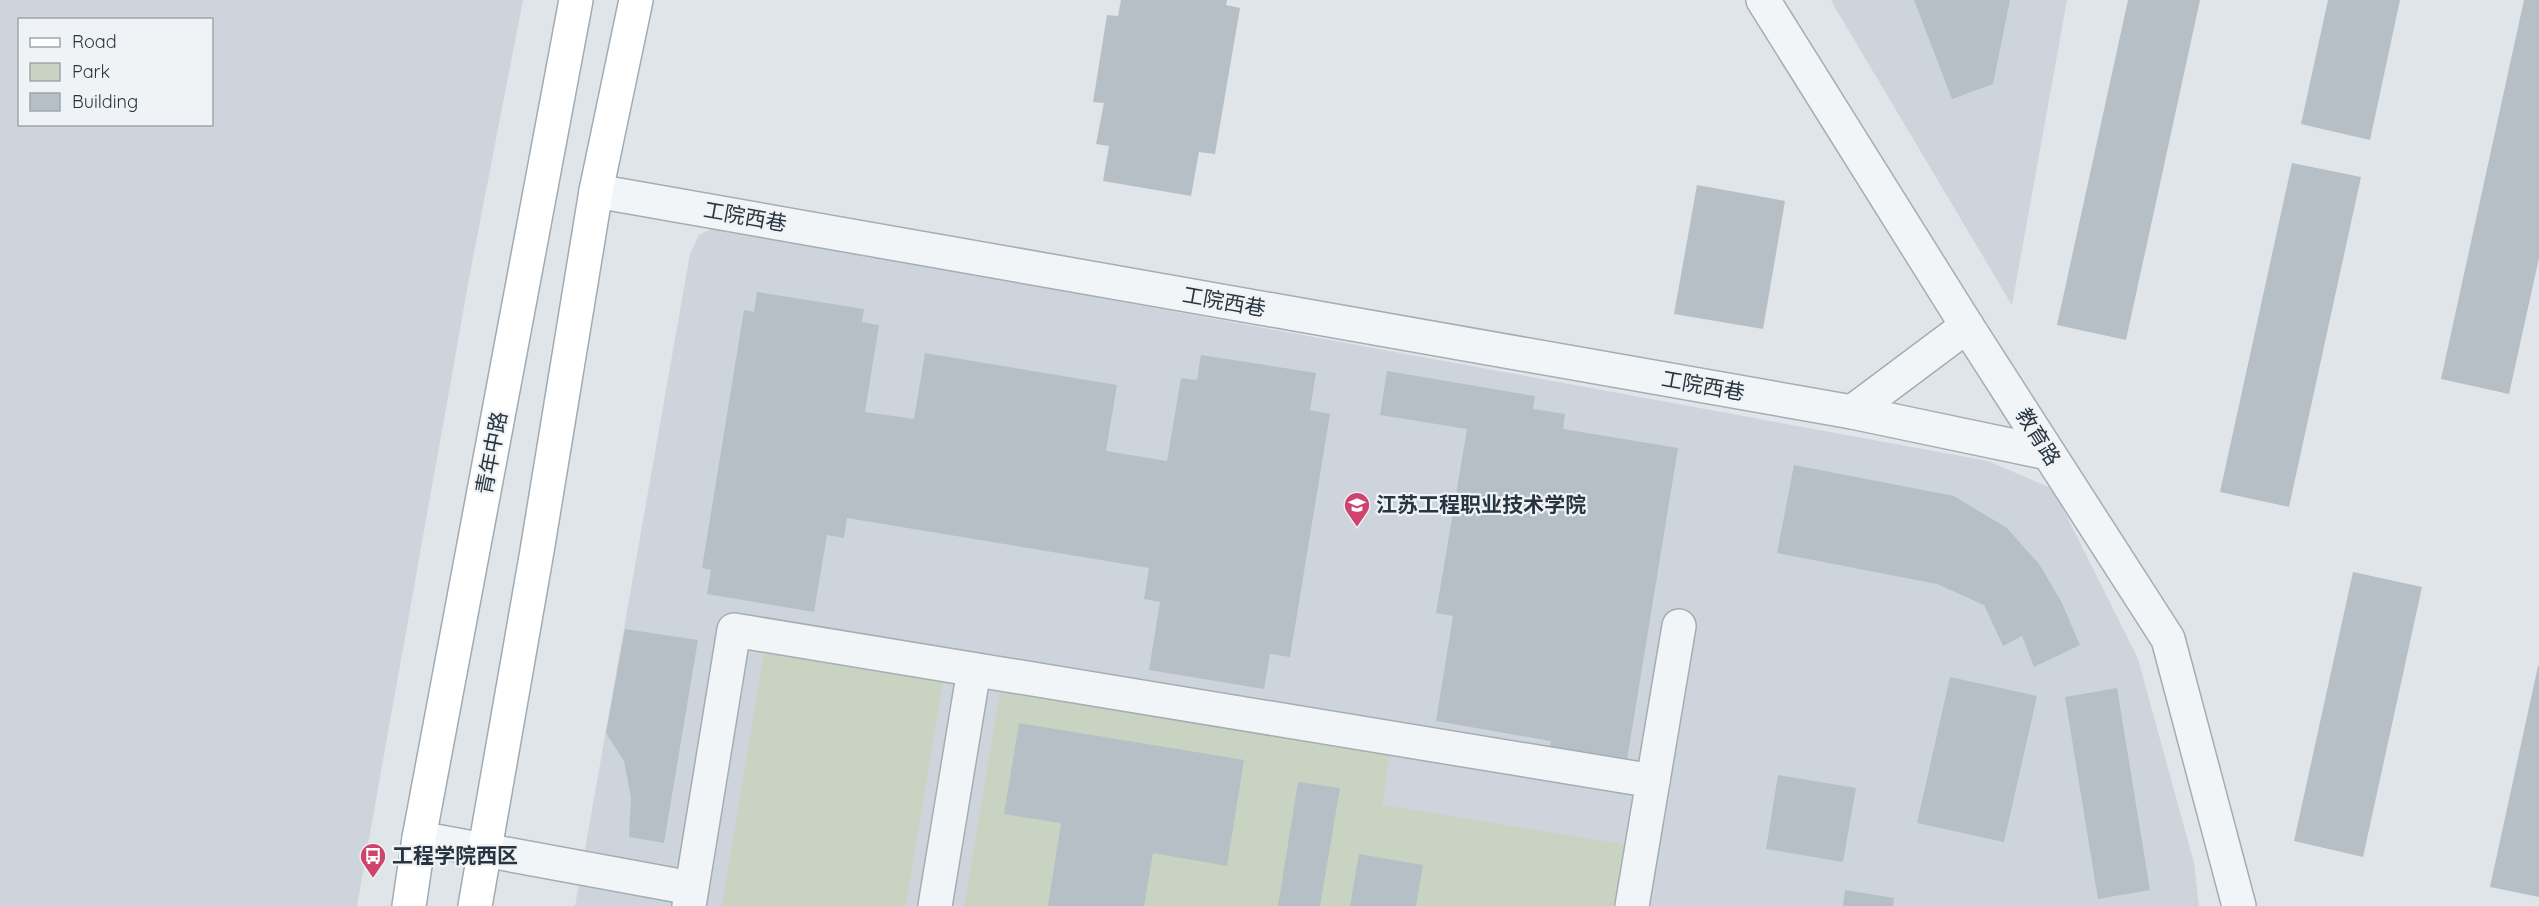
<svg xmlns="http://www.w3.org/2000/svg" width="2539" height="906" viewBox="0 0 2539 906" font-family="Quicksand,'Noto Sans SC',sans-serif">
<style>
.built{fill:#ced4db;fill-rule:evenodd}
.green{fill:#c8d3c1}
.building{fill:#b7bfc6}
.lines{fill:none;stroke-linecap:round;stroke-linejoin:round}
.minor-casing{stroke:#a5adb3;stroke-width:36}
.major-casing{stroke:#9fabb5;stroke-width:36}
.minor{stroke:#f2f5f7;stroke-width:33}
.major{stroke:#fff;stroke-width:33}
.labels{text-anchor:middle;stroke-width:4.5;stroke-linejoin:round;paint-order:stroke}
.street-label{font-size:21px;fill:#283540;stroke:#eff3f6}
.poi-label{font-size:21px;font-weight:bold;fill:#283540;stroke:#eff3f6;text-anchor:start}
</style>
<rect width="100%" height="100%" fill="#e0e5e9"/>
<!-- built -->
<g class="built">
<path d="M0,0h523l-52,268 -114,638h-357zM20,20h192v104h-192z"/>
<polygon points="1831,0 2067,0 2012,305 1834,6"/>
<polygon points="715,227 1988,461 2053,489 2138,659 2194,863 2199,906 575,906 690,254 699,235"/>
</g>
<!-- green -->
<g class="green">
<polygon points="764,651 943,681 906,906 722,906"/>
<polygon points="1000,690 1390,754 1382,805 1630,845 1620,906 964,906"/>
</g>
<!-- building -->
<g class="building">
<polygon points="1121,0 1227,0 1226,5 1240,8 1215,154 1199,152 1191,196 1103,181 1109,146 1096,144 1104,103 1093,102 1107,15 1118,16"/>
<polygon points="1914,0 2010,0 1993,84 1952,99"/>
<polygon points="2128,0 2200,0 2126,340 2057,325"/>
<polygon points="2328,0 2400,0 2370,140 2301,124"/>
<polygon points="2524,0 2539,0 2539,258 2509,394 2441,379"/>
<polygon points="2292,163 2361,177 2289,507 2220,492"/>
<polygon points="1697,185 1785,201 1763,329 1674,314"/>
<polygon points="757,292 864,309 862,322 879,325 865,412 914,419 925,353 1117,385 1106,451 1167,461 1181,378 1197,380 1201,355 1316,373 1310,410 1330,414 1290,657 1270,654 1264,689 1149,670 1160,602 1144,599 1149,568 847,518 844,538 827,535 814,612 707,594 711,570 702,568 744,310 754,312"/>
<polygon points="1387,371 1535,396 1533,409 1565,414 1563,429 1678,448 1627,760 1550,747 1551,741 1436,721 1453,616 1436,613 1467,429 1380,415"/>
<polygon points="1794,465 1954,496 2007,528 2039,564 2061,601 2080,645 2034,667 2022,636 2003,646 1984,605 1937,584 1777,553"/>
<polygon points="2353,572 2422,587 2363,857 2294,841"/>
<polygon points="625,629 698,640 664,843 629,837 631,798 624,761 606,733"/>
<polygon points="2538,666 2539,666 2539,897 2490,887"/>
<polygon points="1950,677 2037,696 2004,842 1917,823"/>
<polygon points="2117,688 2150,890 2098,899 2065,697"/>
<polygon points="1019,723 1244,760 1227,866 1153,853 1144,906 1048,906 1061,823 1004,814"/>
<polygon points="1778,775 1856,788 1843,862 1766,849"/>
<polygon points="1298,782 1340,788 1320,906 1278,906"/>
<polygon points="1359,854 1423,865 1416,906 1350,906"/>
<polygon points="1845,890 1894,898 1893,906 1843,906"/>
</g>
<g class="lines">
<!-- minor casing -->
<g class="minor-casing">
<g id="minor">
<polyline points="1763,0 1967,326 2168,639 2239,906"/>
<polyline points="596,191 1852,412 2048,453"/>
<polyline points="1852,412 1967,326"/>
<polyline points="419,838 691,888"/>
<polyline points="689,906 734,630 1653,781"/>
<polyline points="935,906 974,670"/>
<polyline points="1632,906 1679,626"/>
</g>
</g>
<!-- major casing -->
<g class="major-casing">
<g id="major">
<polyline points="409,906 419,838 576,0"/>
<polyline points="475,906 537,551 596,191 636,0"/>
</g>
</g>
<!-- minor -->
<use href="#minor" class="minor"/>
<!-- major -->
<use href="#major" class="major"/>
</g>
<!-- icons -->
<defs>
<g id="university-pin" transform="scale(1.35)"><path d="M0 17L-7.5 6A9.5 9.5 0 1 1 7.5 6Z" fill="#ce446e" stroke="#eff3f6"/><path d="M0-5L7-2L0 1L-7-2ZM-4 1L0 2.5L4 1V4Q0 6-4 4Z" fill="#fff"/></g>
<g id="bus-pin" transform="scale(1.35)"><path d="M0 17L-7.5 6A9.5 9.5 0 1 1 7.5 6Z" fill="#ce446e" stroke="#eff3f6"/><path d="M-5-6H5V4H4V6H2V4H-2V6H-4V4H-5ZM-3.5-4V0h7V-4ZM-3.5 1.2v1.5H-2V1.2ZM2 1.2v1.5H3.5V1.2Z" fill="#fff"/></g>
</defs>
<g fill-rule="evenodd">
<use href="#university-pin" x="1357" y="505"/>
<use href="#bus-pin" x="373" y="856"/>
</g>
<g class="labels">
<!-- street labels -->
<g class="street-label">
<text transform="translate(745 217) rotate(10)" y="7">工院西巷</text>
<text transform="translate(1224 302) rotate(10)" y="7">工院西巷</text>
<text transform="translate(1703 386) rotate(10)" y="7">工院西巷</text>
<text transform="translate(2038 437) rotate(58)" y="7">教育路</text>
<text transform="translate(492 453) rotate(-79)" y="7">青年中路</text>
</g>
<!-- poi labels -->
<g class="poi-label">
<text x="1376" y="512">江苏工程职业技术学院</text>
<text x="392" y="863">工程学院西区</text>
</g>
</g>
<!-- legend -->
<rect x="18" y="18" width="195" height="108" fill="#eff3f6" stroke="#9fa7ad" stroke-width="1.5"/>
<rect x="30" y="38" width="30" height="9" fill="#ffffff" stroke="#9fa7ad" stroke-width="1.5"/>
<text x="72" y="48" font-size="18" fill="#283540">Road</text>
<rect x="30" y="63" width="30" height="18" fill="#c8d3c1" stroke="#9fa7ad" stroke-width="1.5"/>
<text x="72" y="78" font-size="18" fill="#283540">Park</text>
<rect x="30" y="93" width="30" height="18" fill="#b7bfc6" stroke="#9fa7ad" stroke-width="1.5"/>
<text x="72" y="108" font-size="18" fill="#283540">Building</text>
</svg>
